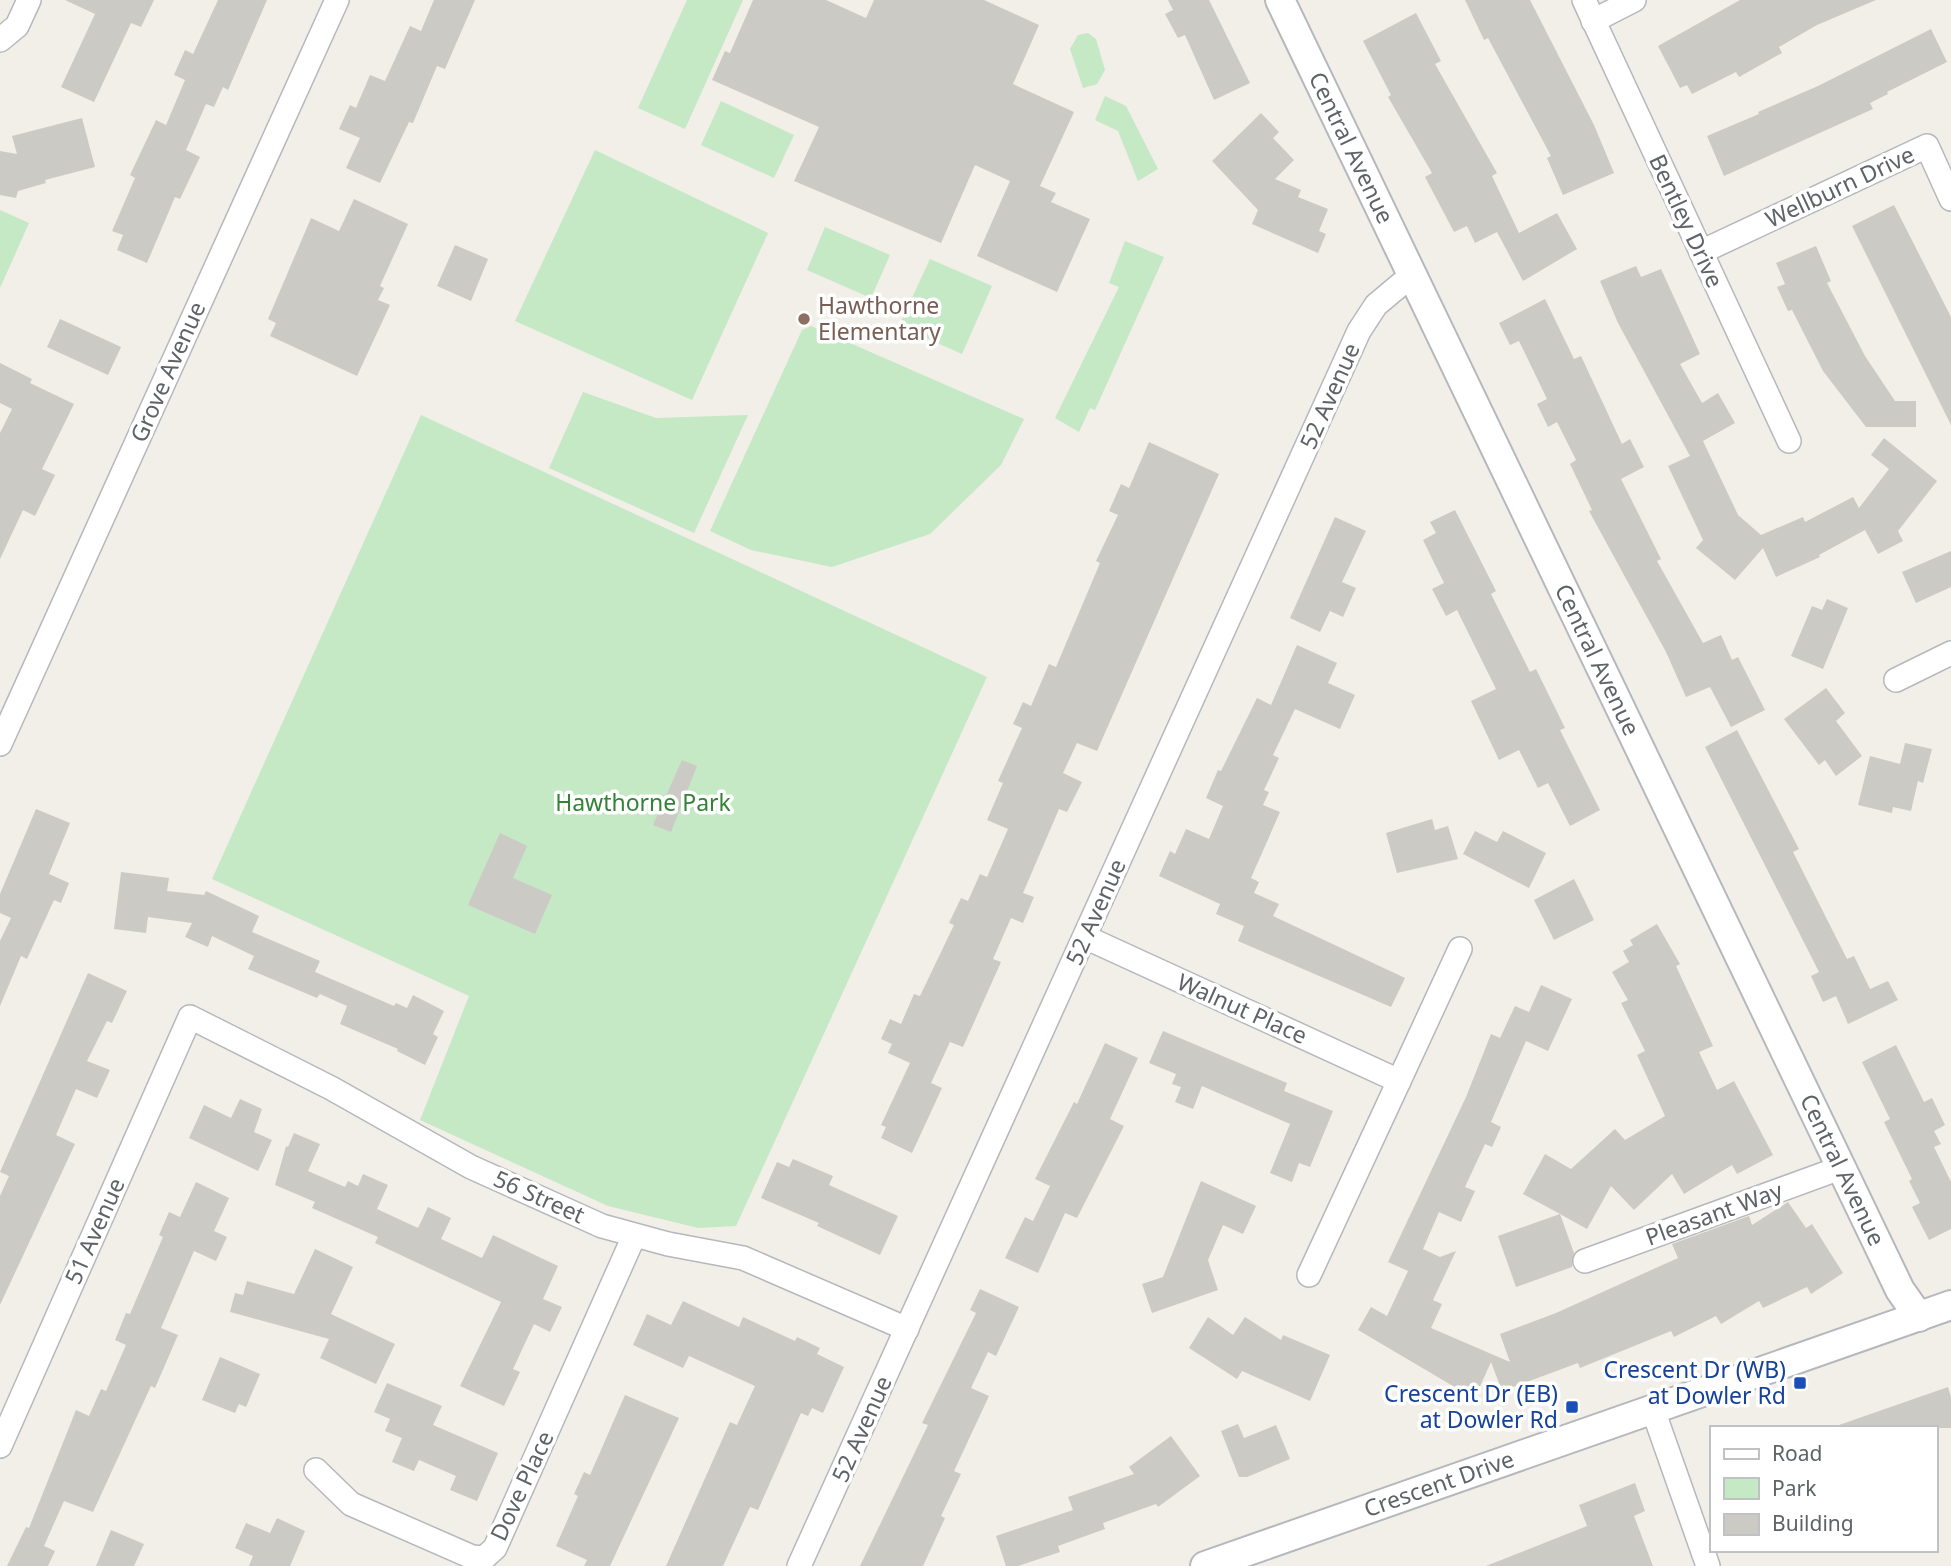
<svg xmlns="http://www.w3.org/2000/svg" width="1951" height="1566" viewBox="0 0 1951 1566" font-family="'Noto Sans',sans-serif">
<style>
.green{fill:#c5e8c5}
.building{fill:#cccac5}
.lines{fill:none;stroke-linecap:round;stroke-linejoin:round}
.minor-casing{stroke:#b5b8bc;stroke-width:26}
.tertiary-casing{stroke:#b5b8bc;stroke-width:32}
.minor{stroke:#fff;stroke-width:23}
.tertiary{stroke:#fff;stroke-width:28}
.education-dot{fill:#8d6e63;stroke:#fff;stroke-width:2.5}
.transit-dot{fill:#1a4fb4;stroke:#fff;stroke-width:2.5}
.labels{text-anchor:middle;stroke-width:7;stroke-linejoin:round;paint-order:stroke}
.street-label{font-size:23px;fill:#5f6368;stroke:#fff}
.education-label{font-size:23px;fill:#785e54;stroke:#fff;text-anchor:start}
.park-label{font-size:23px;fill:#348238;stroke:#fff}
.transit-label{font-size:23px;fill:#164399;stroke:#fff;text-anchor:end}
</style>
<rect width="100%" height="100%" fill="#f1efe8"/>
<!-- green -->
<g class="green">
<polygon points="687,0 743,0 685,129 638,108"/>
<polygon points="1088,33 1096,39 1105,70 1097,84 1083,88 1070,49 1078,35"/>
<polygon points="1105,96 1126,106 1158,169 1138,181 1118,131 1095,120"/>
<polygon points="721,101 794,135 774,178 701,145"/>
<polygon points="595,150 768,233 692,400 515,321"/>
<polygon points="0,210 29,223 0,288"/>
<polygon points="825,227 890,255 871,298 807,270"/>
<polygon points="1125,241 1164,257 1095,410 1090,408 1079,432 1055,418 1119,287 1109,283"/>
<polygon points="930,259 992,286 962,354 899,326"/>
<polygon points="811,326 1024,419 1001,465 930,534 832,567 751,550 710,531 802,330"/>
<polygon points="583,392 656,418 748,415 694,533 549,468"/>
<polygon points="421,415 987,677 736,1226 698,1228 608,1206 420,1120 469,996 212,879"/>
</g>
<!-- building -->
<g class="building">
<polygon points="65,0 154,0 141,27 131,23 94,102 61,87 95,14"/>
<polygon points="218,0 267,0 228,90 223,87 214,107 206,104 186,150 200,157 180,199 175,197 147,263 117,250 123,235 112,231 135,178 130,175 156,120 166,125 185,80 174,75 185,50 193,54"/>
<polygon points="434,0 475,0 445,69 437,66 413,123 409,122 380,183 346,168 360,138 339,129 350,105 356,108 370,75 385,81 410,26 421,31"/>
<polygon points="753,0 826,0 866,18 874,0 984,0 1039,25 1013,84 1074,112 1040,186 1056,193 1051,202 1090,219 1057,292 977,256 1010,181 975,165 941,243 794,181 819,127 712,80 725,51 730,53"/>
<polygon points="1168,0 1209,0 1250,83 1214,100 1185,35 1178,38 1165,14 1173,10"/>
<polygon points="1465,0 1530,0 1594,125 1614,173 1563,195 1547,158 1551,156 1488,38 1484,40"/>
<polygon points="1740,0 1876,0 1817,25 1779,47 1782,53 1739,77 1736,72 1692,94 1687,85 1680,88 1658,46"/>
<polygon points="1416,13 1441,61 1435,64 1497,173 1492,176 1519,233 1557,213 1577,249 1523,281 1497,232 1475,243 1467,226 1454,232 1425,177 1432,173 1388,97 1391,95 1363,41"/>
<polygon points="1931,29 1947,62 1887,92 1888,94 1870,103 1873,109 1724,176 1707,136 1759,114 1758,112 1818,86"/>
<polygon points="1261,113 1279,132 1273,138 1294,160 1275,179 1301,190 1298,197 1328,209 1319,231 1326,234 1318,253 1252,224 1258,210 1212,161"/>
<polygon points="82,118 95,167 45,180 46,183 18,191 16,198 0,195 0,151 17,154 12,136"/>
<polygon points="354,199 408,224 380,286 384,288 378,300 390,305 357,376 270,336 276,323 268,319 311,218 339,231"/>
<polygon points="1894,205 1951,317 1951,425 1852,226"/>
<polygon points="455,245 488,259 471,301 437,286"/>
<polygon points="1816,246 1831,281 1827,283 1865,356 1895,401 1916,401 1916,427 1866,427 1823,371 1792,310 1788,311 1777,287 1785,284 1776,263"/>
<polygon points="1636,266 1641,277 1661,269 1700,354 1680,364 1702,403 1718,393 1735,423 1703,441 1738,515 1761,535 1803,517 1805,522 1853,497 1859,508 1889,469 1871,455 1884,438 1937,481 1898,531 1903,541 1878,554 1865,530 1819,555 1820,557 1776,577 1763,548 1735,580 1696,548 1703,540 1668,466 1690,456 1618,323 1600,281"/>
<polygon points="1545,299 1574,359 1581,356 1622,444 1630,439 1644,467 1621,479 1661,559 1657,561 1703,643 1721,635 1732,660 1738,657 1765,710 1731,727 1710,687 1686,697 1666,652 1589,511 1592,510 1570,464 1576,460 1557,422 1548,427 1537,404 1547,399 1519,341 1510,345 1499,323"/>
<polygon points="60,319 121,347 108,375 47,347"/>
<polygon points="0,363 32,379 30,383 74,404 42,469 55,475 35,516 23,510 0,559 0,433 12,409 0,403"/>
<polygon points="1149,442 1219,474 1097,751 1077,743 1063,773 1082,782 1067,812 1059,809 1023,893 1034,897 1023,923 1011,918 993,959 1001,962 963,1047 950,1042 931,1083 942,1088 912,1153 881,1138 886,1127 881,1125 910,1063 888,1053 892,1044 881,1039 890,1019 901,1024 914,994 920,996 954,925 949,923 961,898 968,901 980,874 987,877 1008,829 987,820 1003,783 998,781 1022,728 1013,724 1023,702 1031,706 1049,664 1056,667 1100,563 1096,561 1118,515 1109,511 1121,484 1129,488"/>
<polygon points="1455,510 1496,591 1491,594 1530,672 1536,669 1565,728 1560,730 1600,810 1570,826 1548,783 1538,788 1519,750 1499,760 1471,701 1496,689 1457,610 1446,616 1432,589 1444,583 1423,540 1436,533 1430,522"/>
<polygon points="1335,517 1366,531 1342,582 1356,588 1343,617 1330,611 1320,632 1290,618"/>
<polygon points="1951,551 1951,587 1916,603 1902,572"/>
<polygon points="1827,599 1848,608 1823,669 1791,656 1812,606 1822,610"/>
<polygon points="1297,645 1337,663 1328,683 1355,695 1340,729 1295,709 1273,755 1279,758 1264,790 1269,792 1263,805 1280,812 1251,878 1259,882 1254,893 1279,904 1273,916 1405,978 1391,1007 1238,941 1244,926 1216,914 1220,904 1159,876 1170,851 1175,854 1186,829 1209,839 1223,806 1206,798 1218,770 1221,771 1257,698 1271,705"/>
<polygon points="1826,688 1845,713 1836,721 1862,756 1836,776 1825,760 1819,765 1784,719"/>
<polygon points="1737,730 1799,849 1793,852 1847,959 1854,956 1870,989 1888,981 1898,1000 1848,1024 1836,996 1823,1002 1811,976 1819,972 1705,747"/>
<polygon points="1905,743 1932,749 1923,783 1918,781 1911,811 1893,807 1892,813 1858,805 1870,756 1900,764"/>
<polygon points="682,760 697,766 671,832 653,825"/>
<polygon points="36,809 70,823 49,874 69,883 61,903 54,900 27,959 21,956 0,1006 0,941 11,918 0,913 0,894"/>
<polygon points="1432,819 1435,830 1448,826 1458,859 1397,873 1386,833"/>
<polygon points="1475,831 1497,842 1503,831 1546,853 1529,888 1463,854"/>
<polygon points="500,833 527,846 513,878 552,895 535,934 468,905"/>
<polygon points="121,872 169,878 167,891 204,895 206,891 259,916 252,932 320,961 315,972 394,1006 396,1003 407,1008 413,995 444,1011 433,1034 438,1037 425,1065 397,1051 398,1049 340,1024 347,1006 320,994 317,998 248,969 254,956 212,936 208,947 185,937 192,923 148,917 146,933 114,929"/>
<polygon points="1574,879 1594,920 1554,940 1534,900"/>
<polygon points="1657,924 1680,964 1676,966 1713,1046 1699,1052 1717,1090 1734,1081 1773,1155 1737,1174 1732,1165 1684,1194 1672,1174 1634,1210 1611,1186 1587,1229 1560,1214 1574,1253 1572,1267 1516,1287 1498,1236 1560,1214 1523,1194 1545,1154 1571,1169 1615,1129 1625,1140 1665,1116 1637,1055 1645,1051 1621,1003 1628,1000 1612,972 1629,962 1623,951 1633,945 1630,940"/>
<polygon points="88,973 127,991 112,1023 107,1021 87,1061 110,1070 97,1098 76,1089 56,1135 75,1144 0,1305 0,1196 9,1176 0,1172"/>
<polygon points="1541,985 1572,999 1548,1051 1526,1041 1491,1122 1501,1127 1492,1147 1485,1144 1465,1187 1475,1191 1461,1222 1439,1212 1423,1249 1440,1257 1456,1251 1433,1300 1442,1304 1431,1328 1510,1362 1500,1334 1556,1313 1678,1258 1672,1244 1749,1216 1752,1225 1788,1202 1806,1228 1812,1224 1843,1273 1811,1294 1807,1287 1763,1308 1759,1301 1721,1324 1716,1316 1674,1337 1671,1331 1580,1368 1578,1363 1502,1391 1491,1362 1472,1404 1454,1396 1458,1389 1358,1330 1371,1307 1387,1316 1408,1271 1388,1262 1466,1097 1491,1034 1500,1038 1515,1006 1529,1012"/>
<polygon points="1163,1031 1287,1083 1284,1091 1333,1111 1310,1167 1299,1163 1292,1182 1270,1173 1290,1124 1202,1086 1193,1109 1175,1102 1181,1087 1172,1084 1176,1074 1149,1063"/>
<polygon points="1105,1043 1138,1058 1110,1119 1124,1126 1077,1218 1065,1213 1038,1273 1005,1258 1025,1217 1033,1221 1050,1186 1035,1179 1074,1102 1077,1104"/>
<polygon points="1896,1045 1924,1102 1932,1098 1945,1125 1934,1131 1941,1144 1934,1147 1951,1182 1951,1229 1929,1240 1912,1207 1920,1203 1909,1181 1912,1179 1884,1122 1890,1119 1862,1062"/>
<polygon points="240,1099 262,1109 254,1132 272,1140 258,1171 189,1138 204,1105 231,1118"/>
<polygon points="294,1133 320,1144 308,1171 345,1187 348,1181 358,1186 363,1174 388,1185 377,1209 418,1228 428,1207 451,1218 441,1239 482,1258 493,1235 558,1266 543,1299 562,1307 550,1332 534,1324 513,1369 520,1372 504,1406 460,1386 501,1302 375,1243 378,1237 312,1208 315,1202 275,1185 286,1146 288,1147"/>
<polygon points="793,1159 833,1176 829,1185 898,1216 880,1255 817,1226 819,1223 761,1198 777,1162 789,1167"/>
<polygon points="1201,1181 1256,1206 1243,1234 1223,1225 1208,1260 1218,1290 1152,1313 1142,1284 1163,1277"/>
<polygon points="196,1182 229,1198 214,1231 227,1237 216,1261 194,1251 161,1328 178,1335 155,1388 151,1386 93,1512 64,1501 44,1546 55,1551 48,1566 7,1566 26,1527 29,1528 76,1410 89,1416 101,1389 106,1391 126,1345 115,1340 126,1313 130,1314 163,1237 159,1235 169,1212 180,1217"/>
<polygon points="315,1249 353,1267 331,1314 395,1344 376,1384 320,1358 329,1339 230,1312 235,1293 243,1295 247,1281 294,1294"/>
<polygon points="980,1289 1019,1307 996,1356 988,1352 971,1388 989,1396 954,1471 961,1474 941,1516 945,1518 923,1566 860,1566 928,1425 922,1423 976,1313 970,1310"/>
<polygon points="683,1301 739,1327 743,1317 795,1341 797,1337 820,1348 817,1354 844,1367 823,1413 812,1408 808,1416 801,1413 758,1510 750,1507 723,1566 666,1566 730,1422 737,1425 755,1386 689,1356 683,1368 633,1345 647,1314 671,1325"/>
<polygon points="1208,1317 1233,1335 1245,1317 1281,1340 1283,1335 1330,1355 1310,1401 1242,1371 1237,1379 1189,1348"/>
<polygon points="220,1357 260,1374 246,1407 239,1404 235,1413 202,1400"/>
<polygon points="387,1383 442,1406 433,1425 498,1453 477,1501 450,1490 456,1476 419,1460 414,1471 392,1462 402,1438 385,1431 390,1419 374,1412"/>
<polygon points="1948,1387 1951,1397 1951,1428 1840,1428 1839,1425"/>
<polygon points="625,1395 679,1418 610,1566 584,1566 587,1560 556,1546 578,1496 574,1494 584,1472 590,1475"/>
<polygon points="1238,1424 1244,1438 1276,1425 1290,1459 1247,1477 1239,1477 1221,1431"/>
<polygon points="1171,1436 1200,1476 1158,1507 1156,1504 1103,1523 1105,1529 1058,1546 1060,1552 1018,1566 1006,1566 996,1536 1073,1510 1068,1497 1134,1474 1129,1467"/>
<polygon points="1635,1483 1645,1511 1634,1516 1653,1566 1486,1566 1587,1526 1579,1505"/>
<polygon points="277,1518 305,1531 290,1566 249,1566 253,1556 235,1548 246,1523 270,1533"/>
<polygon points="111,1530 144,1544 134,1566 96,1566"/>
</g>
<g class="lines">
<!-- minor casing -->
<g class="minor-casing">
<g id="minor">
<polyline points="1584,0 1789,441"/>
<polyline points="1593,21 1634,0"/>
<polyline points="0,40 17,26 29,0"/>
<polyline points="1701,252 1927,146 1951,199"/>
<polyline points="1896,680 1951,653"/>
<polyline points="0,744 337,0"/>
<polyline points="1085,937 1399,1081 1309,1275"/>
<polyline points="1399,1081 1460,949"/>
<polyline points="1585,1261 1843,1167"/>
<polyline points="1653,1410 1708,1566"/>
<polyline points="0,1446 190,1017 331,1088 471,1167 602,1226 668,1244 743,1258 907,1329"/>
<polyline points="316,1470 351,1504 472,1557 484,1558 495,1548 634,1236"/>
<polyline points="799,1566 1359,331 1376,305 1413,274"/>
</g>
</g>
<!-- tertiary casing -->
<g class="tertiary-casing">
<g id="tertiary">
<path id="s1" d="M1280,0l620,1290 19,27"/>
<path id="s2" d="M1205,1566l746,-261"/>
</g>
</g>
<!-- minor -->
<use href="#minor" class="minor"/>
<!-- tertiary -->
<use href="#tertiary" class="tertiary"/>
</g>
<!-- markers -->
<circle class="education-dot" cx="804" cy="319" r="7"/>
<g class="transit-dot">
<rect x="1793" y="1376" width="14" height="14" rx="3.5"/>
<rect x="1565" y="1400" width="14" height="14" rx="3.5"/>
</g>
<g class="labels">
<!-- street labels -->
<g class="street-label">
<text dy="8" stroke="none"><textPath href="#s1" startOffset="164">Central Avenue</textPath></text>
<text transform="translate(1840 187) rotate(-25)" y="8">Wellburn Drive</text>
<text transform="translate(1686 221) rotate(65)" y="8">Bentley Drive</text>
<text transform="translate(168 372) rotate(-66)" y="8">Grove Avenue</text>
<text transform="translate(1330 396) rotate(-66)" y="8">52 Avenue</text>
<text dy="8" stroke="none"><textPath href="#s1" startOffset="732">Central Avenue</textPath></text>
<text transform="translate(1096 912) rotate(-66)" y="8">52 Avenue</text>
<text transform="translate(1242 1009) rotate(24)" y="8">Walnut Place</text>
<text dy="8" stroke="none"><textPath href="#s1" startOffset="1298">Central Avenue</textPath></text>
<text transform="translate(539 1197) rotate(24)" y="8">56 Street</text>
<text transform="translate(1714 1214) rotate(-20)" y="8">Pleasant Way</text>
<text transform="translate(95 1231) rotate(-66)" y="8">51 Avenue</text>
<text transform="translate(862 1429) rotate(-66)" y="8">52 Avenue</text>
<text dy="8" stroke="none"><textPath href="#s2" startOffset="248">Crescent Drive</textPath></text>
<text transform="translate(522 1486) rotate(-65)" y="8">Dove Place</text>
</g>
<!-- education labels -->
<g class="education-label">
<text x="818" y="314">Hawthorne<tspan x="818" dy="26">Elementary</tspan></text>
</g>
<!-- park labels -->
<g class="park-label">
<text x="643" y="811">Hawthorne Park</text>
</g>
<!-- transit labels -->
<g class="transit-label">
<text x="1786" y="1378">Crescent Dr (WB)<tspan x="1786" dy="26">at Dowler Rd</tspan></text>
<text x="1558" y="1402">Crescent Dr (EB)<tspan x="1558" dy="26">at Dowler Rd</tspan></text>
</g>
</g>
<!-- legend -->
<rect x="1710" y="1426" width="228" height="126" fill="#ffffff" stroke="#bfc1c3" stroke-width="2"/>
<rect x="1724" y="1449" width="35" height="10" fill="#ffffff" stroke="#bfc1c3" stroke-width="2"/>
<text x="1772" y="1461" font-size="21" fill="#5f6368">Road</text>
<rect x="1724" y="1478" width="35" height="21" fill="#c5e8c5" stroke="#bfc1c3" stroke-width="2"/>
<text x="1772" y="1496" font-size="21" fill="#5f6368">Park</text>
<rect x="1724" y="1514" width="35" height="21" fill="#cccac5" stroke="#bfc1c3" stroke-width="2"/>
<text x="1772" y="1531" font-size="21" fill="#5f6368">Building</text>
</svg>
